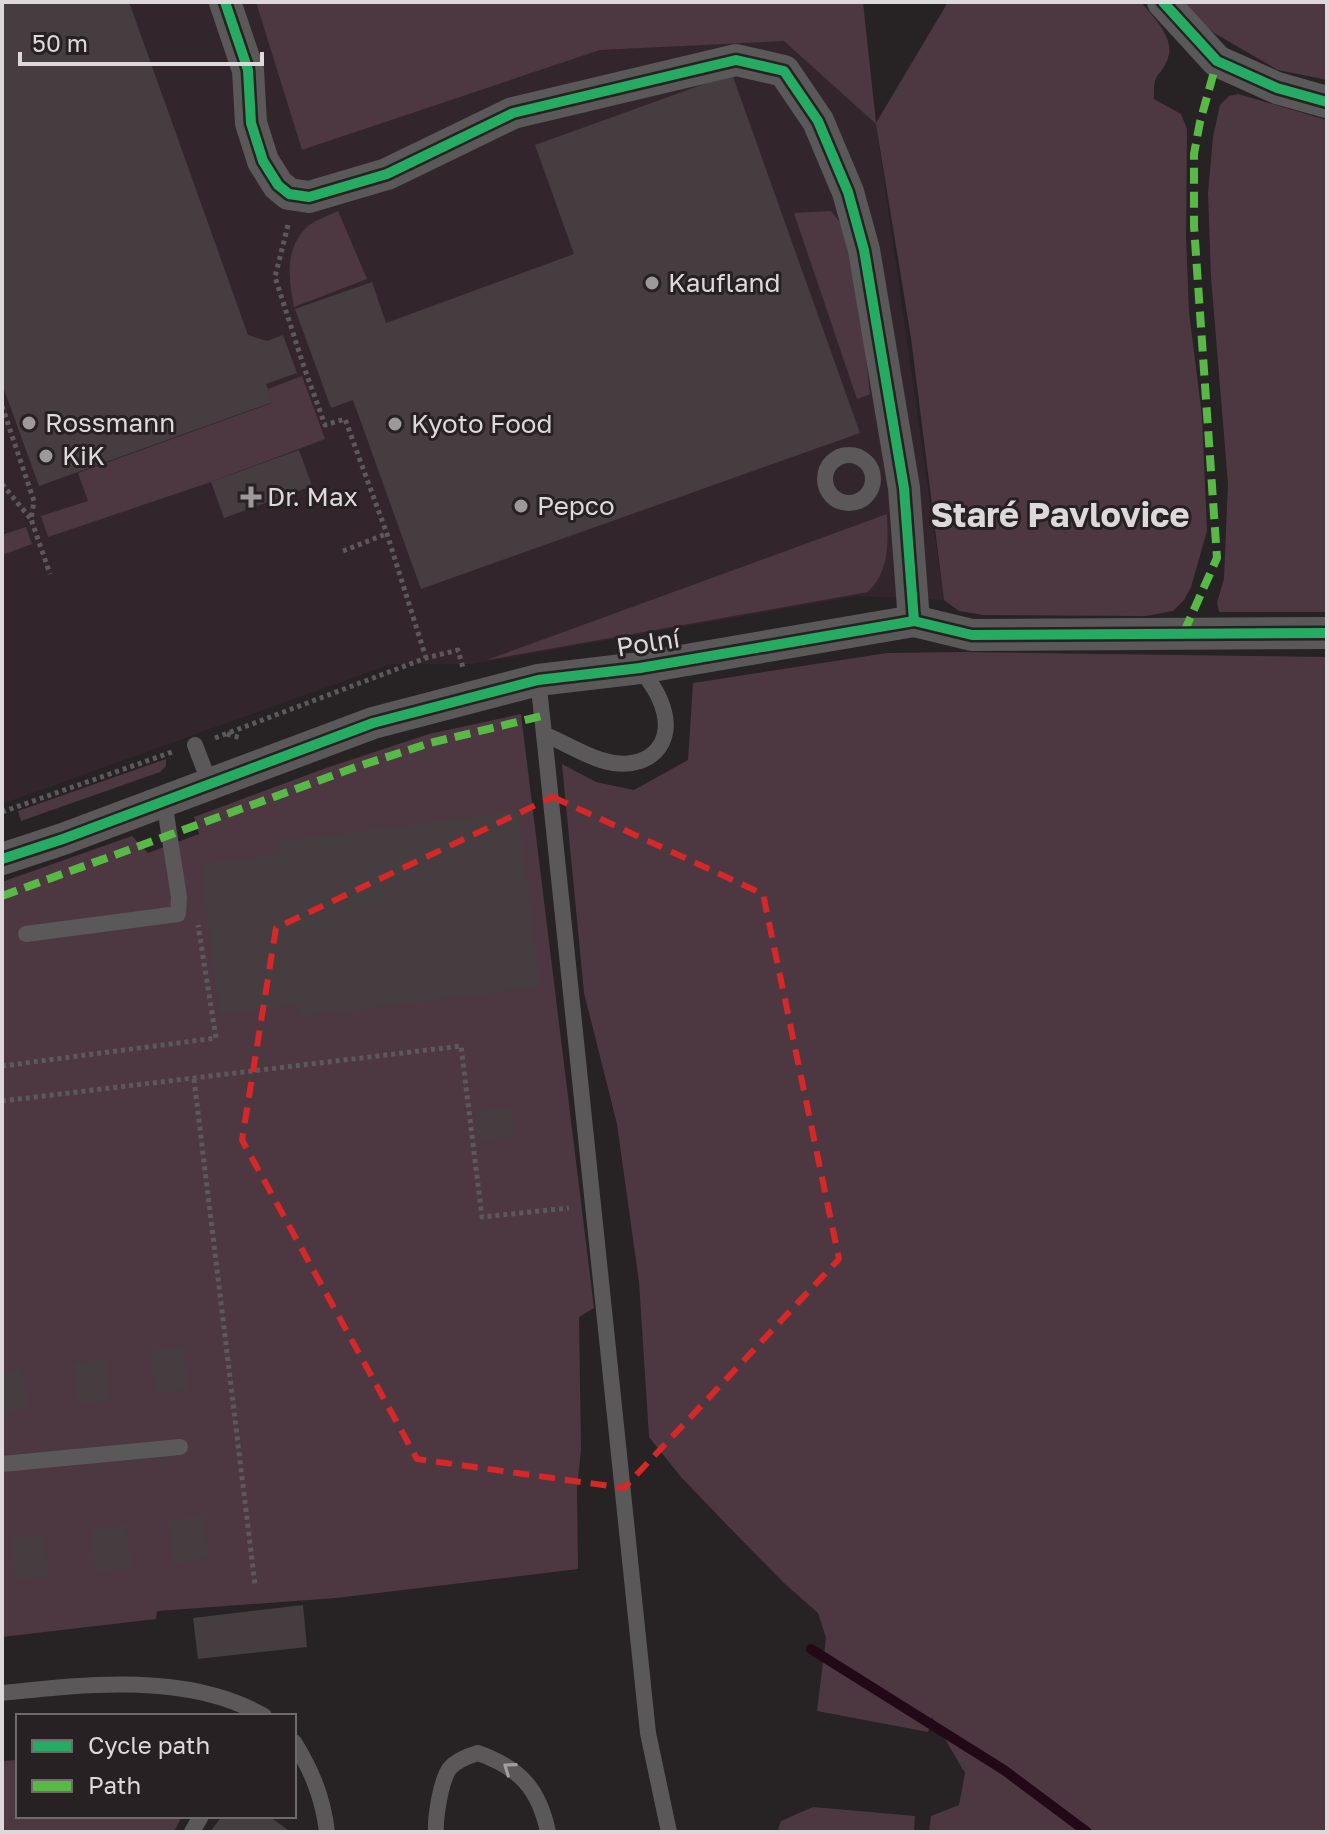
<svg xmlns="http://www.w3.org/2000/svg" width="1329" height="1834" viewBox="0 0 1329 1834" font-family="'Golos Text',sans-serif">
<style>
.built{fill:#32262c}
.green{fill:#4d3842}
.lines{fill:none;stroke-linecap:round;stroke-linejoin:round}
.stream{stroke:#230917;stroke-width:10}
.building{fill:#463d41}
.path{stroke:#5d595a;stroke-width:5;stroke-dasharray:4 4;stroke-linecap:butt}
.service{stroke:#5a5859;stroke-width:16}
.minor{stroke:#5a5859;stroke-width:32}
.quiet{stroke:#58b947;stroke-width:8;stroke-dasharray:16 8;stroke-linecap:butt}
.cycleway-casing{stroke:#282124;stroke-width:15}
.cycleway{stroke:#26ab63;stroke-width:10}
.oneway{stroke:#a29ea0}
.marked{fill:none;stroke:#d62828;stroke-width:6;stroke-dasharray:16 10;stroke-linejoin:round}
.poi-dot{fill:#9d989a;stroke:#282124;stroke-width:3}
.labels{text-anchor:middle;stroke-width:6;stroke-linejoin:round;paint-order:stroke}
.poi-label{font-size:26px;fill:#ddd8da;stroke:#282124;text-anchor:start}
.street-label{font-size:26px;fill:#ddd8da;stroke:#282124}
.district-label{font-size:34px;font-weight:bold;fill:#ddd8da;stroke:#282124}
</style>
<rect width="100%" height="100%" fill="#272224"/>
<!-- built -->
<polygon class="built" points="2,2 256,2 302,150 600,50 784,40 876,124 944,600 857,596 472,664 391,664 2,804"/>
<!-- green -->
<g class="green">
<path d="M256,2h607l13,121 72,-121h193c12,15 34,35 27,56 -8,21 -15,12 -14,41l27,15 6,15 -1,109 3,74 13,104 5,115 -16,56 -7,13 -11,11 -27,5 -163,-1 -24,-4 -15,-11 -33,-262 -35,-214 -92,-83 -184,9 -298,100z"/>
<polygon points="1179,2 1327,2 1327,80 1278,70 1214,33"/>
<polygon points="1238,94 1327,120 1327,612 1219,612 1217,602 1224,579 1228,484 1211,277 1208,193 1213,137 1220,105 1229,96"/>
<path d="M338,211l29,68 -73,28c-5,-27 -10,-55 11,-78 7,-8 23,-13 33,-18z"/>
<polygon points="831,211 853,239 870,394 857,399 794,213"/>
<polygon points="302,376 325,439 211,482 48,537 41,516 88,501 78,473 272,403 268,389"/>
<path d="M887,514c1,29 3,56 -19,78l-381,68z"/>
<polygon points="26,527 32,544 2,555 2,535"/>
<polygon points="964,652 1327,657 1327,1832 929,1832 931,1816 959,1805 965,1773 932,1717 928,1732 817,1711 826,1638 818,1613 784,1583 728,1526 681,1477 649,1437 639,1282 617,1124 584,993 562,764 596,782 634,790 688,760 693,683 887,653"/>
<polygon points="521,714 594,1308 579,1317 581,1449 577,1489 578,1569 336,1598 157,1611 156,1619 2,1637 2,882 132,836 148,853 199,834 194,817 326,768 429,734"/>
<polygon points="166,759 166,766 160,772 21,821 18,811"/>
<polygon points="18,1760 18,1816 182,1816 174,1832 2,1832 2,1761"/>
<polygon points="813,1807 915,1816 914,1832 777,1832 781,1821"/>
</g>
<g class="lines">
<!-- stream -->
<polyline class="stream" points="811,1649 1004,1770 1087,1832"/>
</g>
<!-- building -->
<g class="building">
<polygon points="2,2 129,2 248,335 267,341 283,335 297,373 266,384 273,402 39,486 2,384"/>
<polygon points="732,74 860,433 421,589 353,400 331,408 295,309 372,282 386,323 574,254 535,145"/>
<polygon points="299,450 312,486 224,518 211,482"/>
<polygon points="518,811 540,987 298,1017 297,1005 219,1014 201,864 280,854 278,841"/>
<polygon points="511,1108 514,1136 478,1140 475,1111"/>
<polygon points="183,1347 188,1390 155,1393 150,1351"/>
<polygon points="106,1359 111,1400 79,1404 74,1363"/>
<polygon points="21,1368 28,1408 2,1412 2,1371"/>
<polygon points="203,1515 209,1558 174,1563 168,1521"/>
<polygon points="126,1525 131,1567 96,1572 91,1530"/>
<polygon points="44,1534 49,1576 16,1580 11,1538"/>
<polygon points="303,1605 307,1647 198,1659 193,1618"/>
<polygon points="222,1816 269,1816 291,1832 210,1832"/>
</g>
<g class="lines">
<!-- path -->
<g class="path">
<polyline points="288,225 275,277 304,367 325,425 345,419 387,534 426,658"/>
<polyline points="2,406 34,501 31,519 50,574"/>
<polyline points="2,484 30,518"/>
<polyline points="343,551 386,534"/>
<polyline points="227,734 241,738"/>
<polyline points="215,738 426,658 458,650 463,668"/>
<polyline points="2,812 175,751"/>
<polyline points="2,1066 216,1038 198,925"/>
<polyline points="194,1079 255,1585"/>
<polyline points="2,1101 461,1046 482,1217 569,1208"/>
</g>
<!-- service -->
<g class="service">
<circle cx="849" cy="479" r="24"/>
<path d="M538,680l6,54c19,8 38,20 57,26 44,14 79,-14 59,-60 -4,-11 -13,-22 -20,-32"/>
<polyline points="544,734 648,1733 669,1832"/>
<polyline points="195,745 210,784"/>
<polyline points="26,934 178,914 179,897 164,801"/>
<polyline points="2,1464 180,1447"/>
<path d="M2,1693c83,-9 187,-21 262,23"/>
<path d="M294,1742c18,29 29,56 33,90"/>
<polyline points="192,1832 201,1816"/>
<path d="M436,1832c-1,-14 5,-53 14,-64 7,-8 18,-12 28,-15 42,15 61,36 70,79"/>
</g>
<!-- minor -->
<g class="minor">
<polyline points="225,2 248,70 251,123 263,161 278,185 289,194 309,197 387,174 513,113 736,60 784,71 818,121 848,192 864,250 904,488 914,621"/>
<polyline points="1163,2 1217,61 1277,88 1327,102"/>
<polyline points="2,859 63,839 373,723 538,680 640,668 914,621 972,635 1327,633"/>
</g>
<!-- quiet -->
<g class="quiet">
<polyline points="1184,632 1217,558 1194,226 1194,154 1200,122 1217,61"/>
<polyline points="2,896 356,767 430,743 542,716"/>
</g>
<!-- cycleway casing -->
<g class="cycleway-casing">
<g id="cycleway">
<polyline points="225,2 248,70 251,123 263,161 278,185 289,194 309,197 387,174 513,113 736,60 784,71 818,121 848,192 864,250 904,488 914,621"/>
<polyline points="1163,2 1217,61 1277,88 1327,102"/>
<polyline points="2,859 63,839 373,723 538,680 640,668 914,621 972,635 1327,633"/>
</g>
</g>
<!-- cycleway -->
<use href="#cycleway" class="cycleway"/>
</g>
<!-- one-way arrows -->
<defs><path id="oneway-chevron" d="M-2-3.5L2.5 0L-2 3.5" fill="none" stroke-width="1.6" stroke-linecap="round" stroke-linejoin="round" transform="scale(2)"/></defs>
<use class="oneway" href="#oneway-chevron" transform="translate(509 1768) rotate(-145)"/>
<!-- marked area -->
<path class="marked" d="M553,797l210,97 76,365 -215,229 -207,-29 -175,-319 34,-212z"/>
<!-- markers -->
<g class="poi-dot">
<circle cx="652" cy="283" r="8"/>
<circle cx="29" cy="423" r="8"/>
<circle cx="395" cy="424" r="8"/>
<circle cx="46" cy="456" r="8"/>
<path d="M247 485h8v8h8v8h-8v8h-8v-8h-8v-8h8z"/>
<circle cx="521" cy="506" r="8"/>
</g>
<g class="labels">
<!-- poi labels -->
<g class="poi-label">
<text x="668" y="292">Kaufland</text>
<text x="45" y="432">Rossmann</text>
<text x="411" y="433">Kyoto Food</text>
<text x="62" y="465">KiK</text>
<text x="267" y="506">Dr. Max</text>
<text x="537" y="515">Pepco</text>
</g>
<!-- street labels -->
<g class="street-label">
<text transform="translate(648 643) rotate(-9)" y="9">Polní</text>
</g>
<!-- district labels -->
<g class="district-label">
<text x="1060" y="527">Staré Pavlovice</text>
</g>
</g>
<!-- border -->
<rect width="1329" height="1834" fill="none" stroke="#ddd8da" stroke-width="8"/>
<!-- legend -->
<rect x="16" y="1714" width="280" height="104" fill="#282124" stroke="#706a6d" stroke-width="2"/>
<rect x="32" y="1740" width="40" height="12" fill="#26ab63" stroke="#706a6d" stroke-width="2"/>
<text x="88" y="1754" font-size="24" fill="#ddd8da">Cycle path</text>
<rect x="32" y="1780" width="40" height="12" fill="#58b947" stroke="#706a6d" stroke-width="2"/>
<text x="88" y="1794" font-size="24" fill="#ddd8da">Path</text>
<!-- scale -->
<path d="M20 52v12h242v-12" fill="none" stroke="#ddd8da" stroke-width="4"/>
<text x="32" y="52" font-size="24" fill="#ddd8da" stroke="#282124" stroke-width="6" paint-order="stroke">50 m</text>
</svg>
